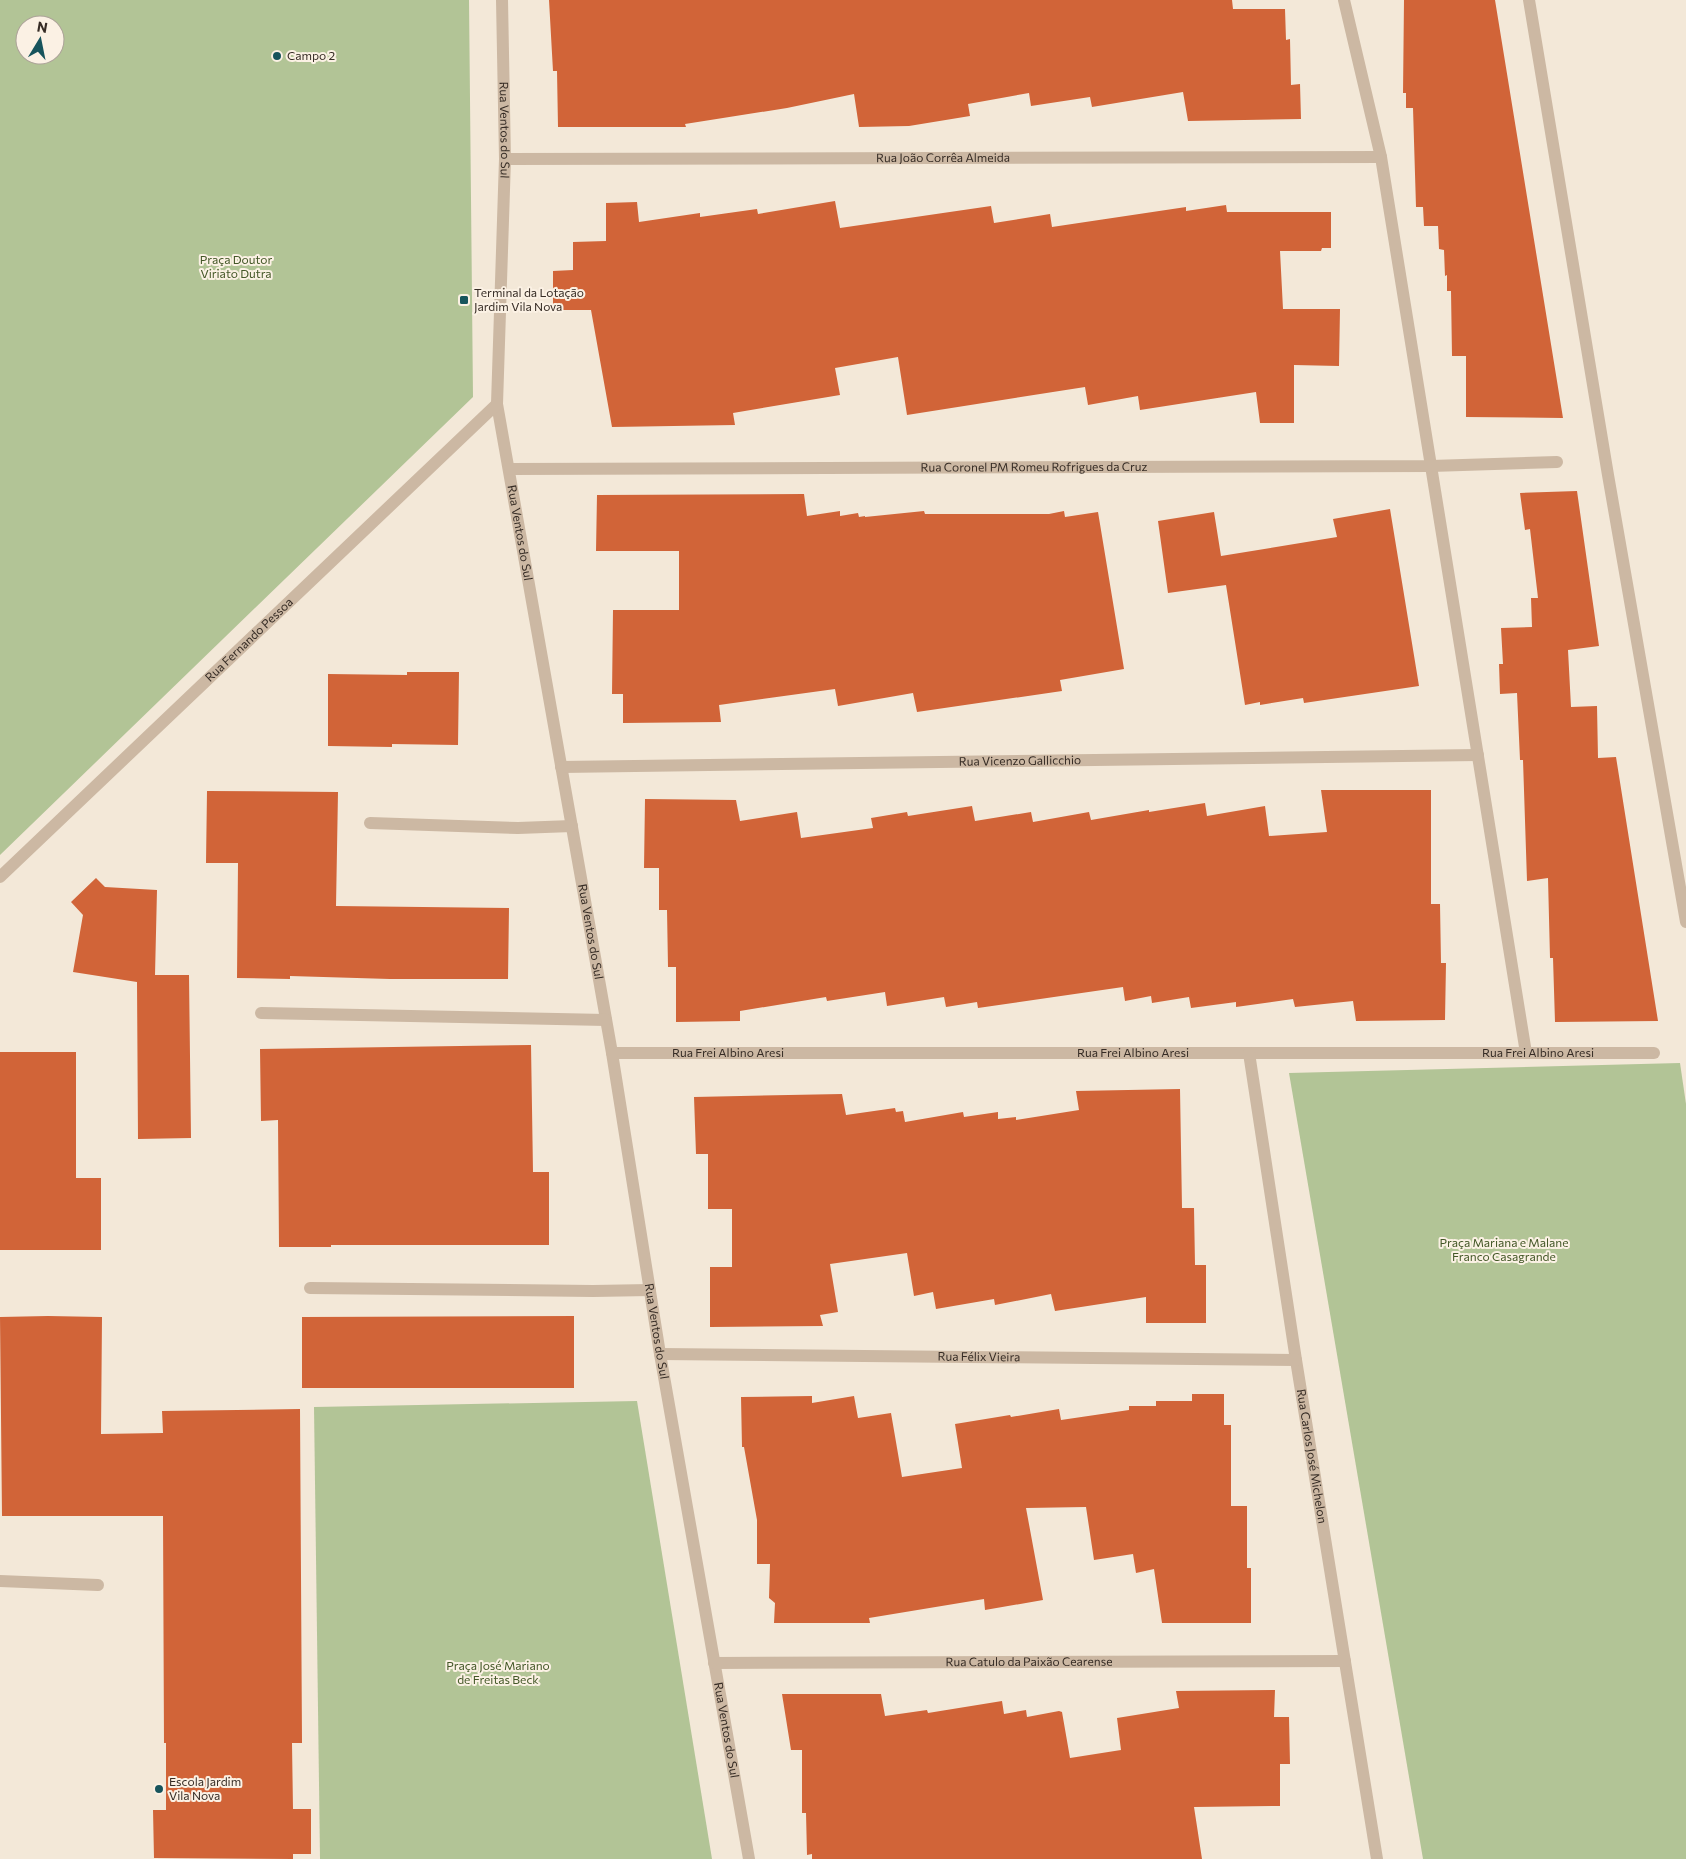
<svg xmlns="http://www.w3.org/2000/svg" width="1686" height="1859" viewBox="0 0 1686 1859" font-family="Commissioner,sans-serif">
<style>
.green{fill:#b2c496;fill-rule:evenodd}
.building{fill:#d16438}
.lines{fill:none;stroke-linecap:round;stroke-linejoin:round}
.minor{stroke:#ccb8a3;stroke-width:12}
.poi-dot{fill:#17545c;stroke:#fbf1e4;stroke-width:2}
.labels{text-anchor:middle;stroke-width:4;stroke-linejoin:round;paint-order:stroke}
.poi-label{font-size:12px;fill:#362c25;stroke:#fbf1e4;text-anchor:start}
.street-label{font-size:12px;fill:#362c25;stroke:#fbf1e4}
.park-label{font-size:12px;fill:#435727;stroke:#fbf1e4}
</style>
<rect width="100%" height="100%" fill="#f3e8d8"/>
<!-- green -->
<g class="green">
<path d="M0,0h469l4,397 -473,458zM25,25h30v30h-30z"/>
<polygon points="1680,1063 1686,1104 1686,1859 1423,1859 1289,1073"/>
<polygon points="637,1401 712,1859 320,1859 314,1407"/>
</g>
<!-- building -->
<g class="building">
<polygon points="549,0 1232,0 1233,9 1285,9 1286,40 1290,39 1291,85 1300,84 1301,119 1188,121 1183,92 1092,107 1090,97 1031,106 1029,93 968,104 970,116 909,126 859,127 854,94 787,108 685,124 686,127 558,127 557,71 553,71"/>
<polygon points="1404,0 1495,0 1563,418 1466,417 1466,356 1452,356 1451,291 1447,291 1447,275 1445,276 1444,250 1439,249 1438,226 1424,226 1423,207 1416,207 1413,108 1406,108 1406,93 1403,93"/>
<polygon points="835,201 840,228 991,206 994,223 1050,214 1052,227 1186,207 1186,211 1226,205 1227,212 1331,212 1331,248 1322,248 1321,251 1280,251 1283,309 1340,309 1339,366 1294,365 1294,423 1260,423 1256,392 1140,410 1138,396 1088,405 1085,387 907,415 898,357 835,368 840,395 733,413 735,425 612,427 591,310 553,310 553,271 573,270 573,242 606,241 606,203 637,202 639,222 700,213 700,217 757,209 758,214"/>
<polygon points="1577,491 1599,646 1568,650 1571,707 1597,706 1598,758 1616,757 1658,1021 1555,1022 1553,958 1550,958 1548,878 1527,881 1523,760 1520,760 1517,693 1500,694 1499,664 1503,664 1501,628 1532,627 1531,598 1538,598 1530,529 1525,530 1520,493"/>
<polygon points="804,494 807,516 840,511 840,516 858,513 859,517 865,516 865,517 924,511 925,514 1049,514 1064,511 1065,517 1098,512 1124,669 1060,680 1062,691 917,712 913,693 838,706 835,689 719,705 721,722 623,723 623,694 612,694 613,610 679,610 679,551 596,551 597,495"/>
<polygon points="1390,509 1419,686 1304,703 1303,698 1260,705 1260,702 1245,705 1226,585 1168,593 1158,521 1214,512 1221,556 1337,537 1333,519"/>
<polygon points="407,672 459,672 458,745 392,744 392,747 328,746 328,674 407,675"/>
<polygon points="1321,790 1431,790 1431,904 1440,904 1441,963 1446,963 1445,1020 1356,1021 1353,1001 1295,1007 1293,999 1236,1007 1236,1002 1191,1008 1189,997 1152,1003 1151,996 1125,1001 1123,987 978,1008 977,1002 946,1007 944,997 887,1006 885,992 827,1001 826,997 740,1011 740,1021 676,1022 676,967 668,967 667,910 659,910 659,868 644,868 645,799 736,800 740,821 797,812 801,838 873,828 871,818 907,812 908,816 972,806 975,821 1031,812 1033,822 1089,812 1091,820 1149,810 1149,812 1205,803 1207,816 1265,806 1269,836 1327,832"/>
<polygon points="207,791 338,792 336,906 509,908 508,979 390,979 290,976 290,979 237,978 238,863 206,863"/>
<polygon points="96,878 105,887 157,890 155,975 189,975 191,1138 138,1139 137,982 73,972 83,915 71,902"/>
<polygon points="531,1045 533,1172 549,1172 549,1245 331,1245 331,1247 279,1247 278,1120 261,1121 260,1049"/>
<polygon points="0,1052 76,1052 76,1178 101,1178 101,1250 0,1250"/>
<polygon points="1180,1089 1182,1208 1194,1208 1195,1265 1206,1265 1206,1323 1146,1323 1146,1297 1055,1311 1051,1294 995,1305 994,1299 936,1309 933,1292 914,1296 907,1253 830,1264 838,1312 820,1315 823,1326 710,1327 710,1267 732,1267 732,1209 708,1209 708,1154 696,1154 694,1097 842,1094 846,1115 895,1108 896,1112 903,1111 905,1122 963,1112 964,1117 998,1112 998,1119 1016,1117 1016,1120 1079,1110 1076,1091"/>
<polygon points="48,1316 102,1317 101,1434 163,1433 162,1411 300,1409 302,1743 292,1743 293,1809 311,1809 311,1854 293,1854 293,1859 154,1858 153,1810 166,1810 166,1743 164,1743 163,1516 2,1516 0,1317"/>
<polygon points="574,1316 574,1388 302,1388 302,1317"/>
<polygon points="1192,1394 1224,1394 1224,1425 1231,1425 1231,1506 1247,1506 1247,1568 1251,1568 1251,1623 1162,1623 1154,1569 1136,1573 1133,1554 1094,1560 1086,1507 1026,1508 1043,1600 985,1610 984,1599 869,1618 870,1623 774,1623 775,1603 769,1598 770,1564 757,1564 757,1520 744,1447 742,1447 741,1397 812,1396 812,1403 854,1396 858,1418 891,1413 902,1477 962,1468 955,1424 1010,1415 1011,1417 1059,1409 1061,1420 1129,1410 1129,1406 1156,1406 1156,1401 1192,1401"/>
<polygon points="1275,1690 1274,1717 1289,1717 1290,1764 1280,1764 1280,1806 1194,1807 1202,1859 812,1859 812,1854 807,1855 806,1813 802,1813 802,1750 791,1750 782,1694 881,1694 885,1716 927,1710 928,1713 1002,1701 1004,1714 1026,1710 1027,1717 1059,1711 1062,1712 1070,1758 1121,1750 1117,1718 1179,1708 1176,1691"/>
</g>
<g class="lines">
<!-- minor -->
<g class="minor">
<path id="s1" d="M502,0l3,159 -8,245 115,649 48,301 89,505"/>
<polyline points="1344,0 1381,157 1526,1053"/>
<polyline points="1529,0 1608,475 1686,922"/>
<path id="s2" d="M505,159l876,-2"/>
<path id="s3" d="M510,469l921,-3 126,-4"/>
<path id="s4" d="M561,767l917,-12"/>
<polyline points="370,823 518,828 572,826"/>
<path id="s5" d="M0,877l497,-473"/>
<polyline points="261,1013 606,1020"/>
<path id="s6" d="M612,1053h1042"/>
<path id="s7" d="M1249,1053l47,307 81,499"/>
<polyline points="310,1288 593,1291 650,1290"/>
<path id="s8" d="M660,1354l636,6"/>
<polyline points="0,1581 98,1585"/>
<path id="s9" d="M714,1663l631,-2"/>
</g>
</g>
<!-- markers -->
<g class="poi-dot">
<circle cx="277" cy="56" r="5"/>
<rect x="459" y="295" width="10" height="10" rx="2.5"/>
<circle cx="159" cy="1789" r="5"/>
</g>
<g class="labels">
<!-- poi labels -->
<g class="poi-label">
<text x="287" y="60">Campo 2</text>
<text x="474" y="297">Terminal da Lotação<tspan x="474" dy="14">Jardim Vila Nova</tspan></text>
<text x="169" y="1786">Escola Jardim<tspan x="169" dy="14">Vila Nova</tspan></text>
</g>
<!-- street labels -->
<g class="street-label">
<text dy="4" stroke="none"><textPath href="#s1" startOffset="130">Rua Ventos do Sul</textPath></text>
<text dy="4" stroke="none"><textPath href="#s2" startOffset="438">Rua João Corrêa Almeida</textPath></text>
<text dy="4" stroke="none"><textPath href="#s3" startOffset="524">Rua Coronel PM Romeu Rofrigues da Cruz</textPath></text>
<text dy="4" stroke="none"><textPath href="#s1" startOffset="535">Rua Ventos do Sul</textPath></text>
<text dy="4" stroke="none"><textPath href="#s5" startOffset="344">Rua Fernando Pessoa</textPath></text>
<text dy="4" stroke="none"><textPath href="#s4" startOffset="459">Rua Vicenzo Gallicchio</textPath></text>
<text dy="4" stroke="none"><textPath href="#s1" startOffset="940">Rua Ventos do Sul</textPath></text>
<text dy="4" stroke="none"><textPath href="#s6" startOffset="116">Rua Frei Albino Aresi</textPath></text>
<text dy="4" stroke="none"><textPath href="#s6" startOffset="521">Rua Frei Albino Aresi</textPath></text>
<text dy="4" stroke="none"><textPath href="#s6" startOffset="926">Rua Frei Albino Aresi</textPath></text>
<text dy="4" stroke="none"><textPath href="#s1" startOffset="1345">Rua Ventos do Sul</textPath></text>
<text dy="4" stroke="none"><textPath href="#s8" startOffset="319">Rua Félix Vieira</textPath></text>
<text dy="4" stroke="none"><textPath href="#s7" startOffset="408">Rua Carlos José Michelon</textPath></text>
<text dy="4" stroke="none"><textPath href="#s9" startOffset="315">Rua Catulo da Paixão Cearense</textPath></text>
<text dy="4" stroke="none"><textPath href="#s1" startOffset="1750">Rua Ventos do Sul</textPath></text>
</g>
<!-- park labels -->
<g class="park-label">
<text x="236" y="264">Praça Doutor<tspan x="236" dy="14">Viriato Dutra</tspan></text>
<text x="1504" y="1247">Praça Mariana e Malane<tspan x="1504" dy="14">Franco Casagrande</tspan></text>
<text x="498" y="1670">Praça José Mariano<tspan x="498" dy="14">de Freitas Beck</tspan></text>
</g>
</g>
<!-- north arrow -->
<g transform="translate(40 40) rotate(10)"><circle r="24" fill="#fbf1e4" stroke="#aca298"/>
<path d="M0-4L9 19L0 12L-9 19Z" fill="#17545c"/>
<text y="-8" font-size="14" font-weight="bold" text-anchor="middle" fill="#362c25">N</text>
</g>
</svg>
